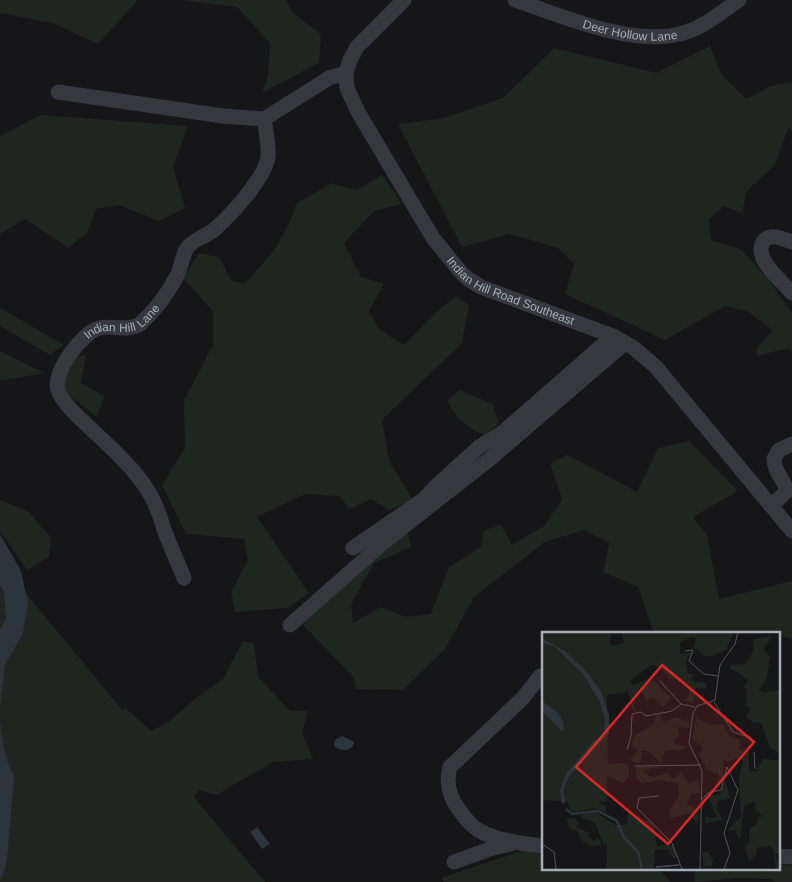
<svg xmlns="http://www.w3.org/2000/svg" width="792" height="882" viewBox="0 0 792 882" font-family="Helvetica,sans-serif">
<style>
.green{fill:#1e261f}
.water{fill:#2c353c}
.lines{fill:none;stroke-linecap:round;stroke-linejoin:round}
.minor{stroke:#37383d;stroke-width:15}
.labels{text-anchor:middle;stroke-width:4;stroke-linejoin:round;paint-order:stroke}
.street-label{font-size:12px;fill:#a8adb8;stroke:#111113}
.inset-river{fill:none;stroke:#2c353c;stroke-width:2.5}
.inset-road{fill:none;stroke:#505258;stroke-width:1}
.view{fill:#d62828;fill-opacity:0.15;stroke:#d62828;stroke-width:2.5}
.inset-edge{fill:none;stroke:#a8adb8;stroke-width:2.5}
</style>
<rect width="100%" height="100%" fill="#161618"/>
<!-- green -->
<g class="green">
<polygon points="0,0 138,0 98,44 53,23 0,13"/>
<polygon points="180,0 286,0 293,13 321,34 319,63 262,93 268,76 270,43 237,7"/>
<polygon points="710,46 721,74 746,99 771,86 792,82 792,130 788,128 775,165 747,191 742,213 724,206 709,219 711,240 742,250 767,278 792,313 792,353 790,348 757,356 757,348 773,330 747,311 725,306 665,340 565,294 574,264 558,248 510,234 462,247 398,124 444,118 503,98 554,48 656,73"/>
<polygon points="41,115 188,126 173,167 185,208 159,221 119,205 96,209 87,233 68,248 25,219 0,234 0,136"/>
<polygon points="382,175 402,204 374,211 344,243 361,277 384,284 369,311 379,329 404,345 435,313 456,296 469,305 462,343 382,420 389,461 413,500 389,510 371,499 350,509 339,496 305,494 257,517 309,593 288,608 235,612 231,592 248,560 244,539 186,534 162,485 185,448 184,400 213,345 213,311 183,278 199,253 219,257 231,280 245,284 274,250 289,224 297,203 332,183 356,190"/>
<polygon points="0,308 64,345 50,355 0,326"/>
<polygon points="0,351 44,373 0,381"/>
<polygon points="76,356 86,356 81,383 104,396 97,417 66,393 63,378"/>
<path d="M460,390l32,14 7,19 -14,12c-18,-6 -30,-17 -38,-35z"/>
<polygon points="689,441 738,491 693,517 707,535 719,599 792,581 792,639 778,635 778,633 765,632 763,633 654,633 638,587 603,572 609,543 584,530 545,542 474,597 445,649 403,690 356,689 354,678 303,625 314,607 407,528 411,547 374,563 351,604 353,623 381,607 406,617 431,614 449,567 481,547 484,530 501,525 512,545 544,526 562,500 550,463 568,455 637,492 658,448"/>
<polygon points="0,500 29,512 51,538 49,557 27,570 0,531"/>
<polygon points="0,562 123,711 125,707 151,731 170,721 191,702 223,679 243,641 254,644 258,677 290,711 308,711 302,733 313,759 273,762 216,795 199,790 194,797 265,882 0,882"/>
<polygon points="524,850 543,854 543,868 658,868 670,882 444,882 441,878"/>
<polygon points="778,864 792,866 792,882 774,882 772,879 738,878 695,882 695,868 778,868"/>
</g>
<!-- water -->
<g class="water">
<polygon points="0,534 21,571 28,603 23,633 5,665 0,707 0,630 6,618 4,592 0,585"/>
<path d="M0,720c2,20 4,37 14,56l-6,74 -3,18 -5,12z"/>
<path d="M342,736l12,6c-1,10 -13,10 -20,4l1,-6z"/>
<polygon points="257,827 270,844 262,849 250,832"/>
</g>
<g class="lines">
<!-- minor -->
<g class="minor">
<path id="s1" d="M404,0l-47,47 -7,13 -4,13 1,15 11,24 75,126 26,32 9,9 13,8 132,49 21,12 22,19 136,164"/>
<path id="s2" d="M515,0c46,16 116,46 164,34 23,-5 41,-21 60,-34"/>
<polyline points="58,92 223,116 264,119"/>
<path d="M792,242c-9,-3 -22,-10 -29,0 -10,17 19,39 29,51"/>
<path d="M771,506l16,-15c-3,-12 -13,-19 -13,-32l5,-9 13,-6"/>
<polyline points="353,548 423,500 436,486 479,447 502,433 613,336"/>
<path id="s3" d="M184,578c-6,-15 -13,-30 -19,-46 -4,-13 -8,-26 -15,-38 -10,-18 -32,-40 -47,-54 -11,-11 -42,-36 -45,-50 -5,-19 24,-57 41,-62 13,-3 30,4 41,-4 15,-13 28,-31 37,-48 4,-8 5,-20 10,-28 6,-9 20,-12 28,-19 16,-14 50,-51 53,-72 1,-12 -2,-26 -4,-38l65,-41 17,-5"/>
<polyline points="290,625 384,542 491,458 625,343"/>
<path d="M540,676l-17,22 -73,69c-4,14 -1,29 8,41 4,6 9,13 15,18 15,14 50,18 70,20"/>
<polyline points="778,856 792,857"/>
<polyline points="454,862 493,848 514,843"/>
</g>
</g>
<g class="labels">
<!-- street labels -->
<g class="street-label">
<text dy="4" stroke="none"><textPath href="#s2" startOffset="120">Deer Hollow Lane</textPath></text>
<text dy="4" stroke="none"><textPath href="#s1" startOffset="380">Indian Hill Road Southeast</textPath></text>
<text dy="4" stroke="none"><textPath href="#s3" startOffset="334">Indian Hill Lane</textPath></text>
</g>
</g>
<!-- overview -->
<g transform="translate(542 632)">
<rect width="238" height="238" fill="#161618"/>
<path d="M0,0h69l-1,12 5,2 9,-3 -2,-11h112l-8,18 -14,6h-7l-12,-9 3,-8 -3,-2 -13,5v12l12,-2 -6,7 2,15h6l-3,5 5,3 10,1v6l-10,-1 -3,15 -10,-2 6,-5v-7l-10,-11 -10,1 -9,-13 -9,-1 -21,16 3,4 13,-5 9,2 16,16 -8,9 -10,-9 -7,2 -2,-7 -7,-1 -5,8 4,11h-3l-5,-19 -21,3 1,69 20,-1 1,14 -5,6 -17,-7v25l-9,1 8,4v6l-13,-4 -15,4 -7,-1 -4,-10 -25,-1zM222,5h8l-9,13 7,7 -3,21 -8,12 4,3 16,-3v63l-9,-5 -9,-25h-7l-8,-6 4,-8 -4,-4 1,-15 -3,-4 5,-6 -19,-12 1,-3 15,-1 8,-15v-10zM118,82l3,8 14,-5 12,5v6l-11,-1 1,8 -5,5 1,4 12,2 -5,4 -17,1 -4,12 -12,-11 -7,-2 -2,14 -4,-1 -6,-4 8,-8 -6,-6 1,-8 20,-12 3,-10zM154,86l15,7 11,-1 9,13 9,2 -1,10 10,4v18h7l7,-12 16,1 1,95 -3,-2 -1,4 3,12h-3l-3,-20 -3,-3 -13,2 -1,7 -7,6 -4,-14 4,-5 1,-14 6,-3 2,-8h5l-7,-6 -1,-9 -11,4 -4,35 -4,-10 -8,-1 13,-14 -2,-37 4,-19 -2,-3 -14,5 -4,-3 1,19 -6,13 2,-9 -5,-2 5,-2 -2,-4 -12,-5 -7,-15 4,-6 -11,-9zM116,134l-15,5 9,7 15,-5 7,6 7,-7 7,12 7,-3 4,2 1,11 -8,-1 -5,11 12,7 -1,14 -9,-12 -17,5 -3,-3 -1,-5 5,-3 6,-12 -1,-12 -19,-3 -17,4 -6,-5v-12zM183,148l5,18 -12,3 -1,9 6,10 -18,3v-6l10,1 1,-3 -8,-20 12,-1zM86,178l26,15 3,21 9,-1 -8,-12 16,15 3,10h-4l-4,-8 -14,-1 -1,20h-48l1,-25 -3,1 -9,-22 -14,-5 2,-4 14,-1 18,12h12zM32,186l5,4 -3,5 13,6 -1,4 6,4 4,-3 4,7 -11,1 -9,-5 -5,-11 -7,-1 -4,-10zM160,220h6l5,7 -1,7h-7l-1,3z" fill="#1e261f"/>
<path d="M0,6l24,14 22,21 12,17 9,25v18l-40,43 -6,14 3,12 -4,2 -2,-14 6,-16 27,-32 11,-7 1,-16 -5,-17 -17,-28 -29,-28 -11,-3zM0,69l16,12 6,11 -1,8 -21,-21z" fill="#2c353c"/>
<path class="inset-river" d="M24,177l6,5 26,-3 19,10 6,15 15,16 4,17"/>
<path class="inset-road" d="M143,19l8,-1 -4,11 15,13 14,2M118,49l21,23M172,70l19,30 16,5M85,118l4,-14 1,-22 9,-2 5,4 26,-5 9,-7 14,3M212,120l1,17M93,134l66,-1M117,164l-20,2 -2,10 35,35 10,26M160,167l6,-6 13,-3 6,-23M0,212l12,8 2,17M114,235l24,-2M114,235l22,-2M158,237l2,-98 -13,-28 4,-30 4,-7 18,-6 5,-35 15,-21 3,-12M182,237l6,-16 -6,-20 14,-43 -11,-23"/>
<path class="view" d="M120,33l92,77 -86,102 -92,-77z"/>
<rect width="238" height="238" class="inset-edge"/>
</g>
</svg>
